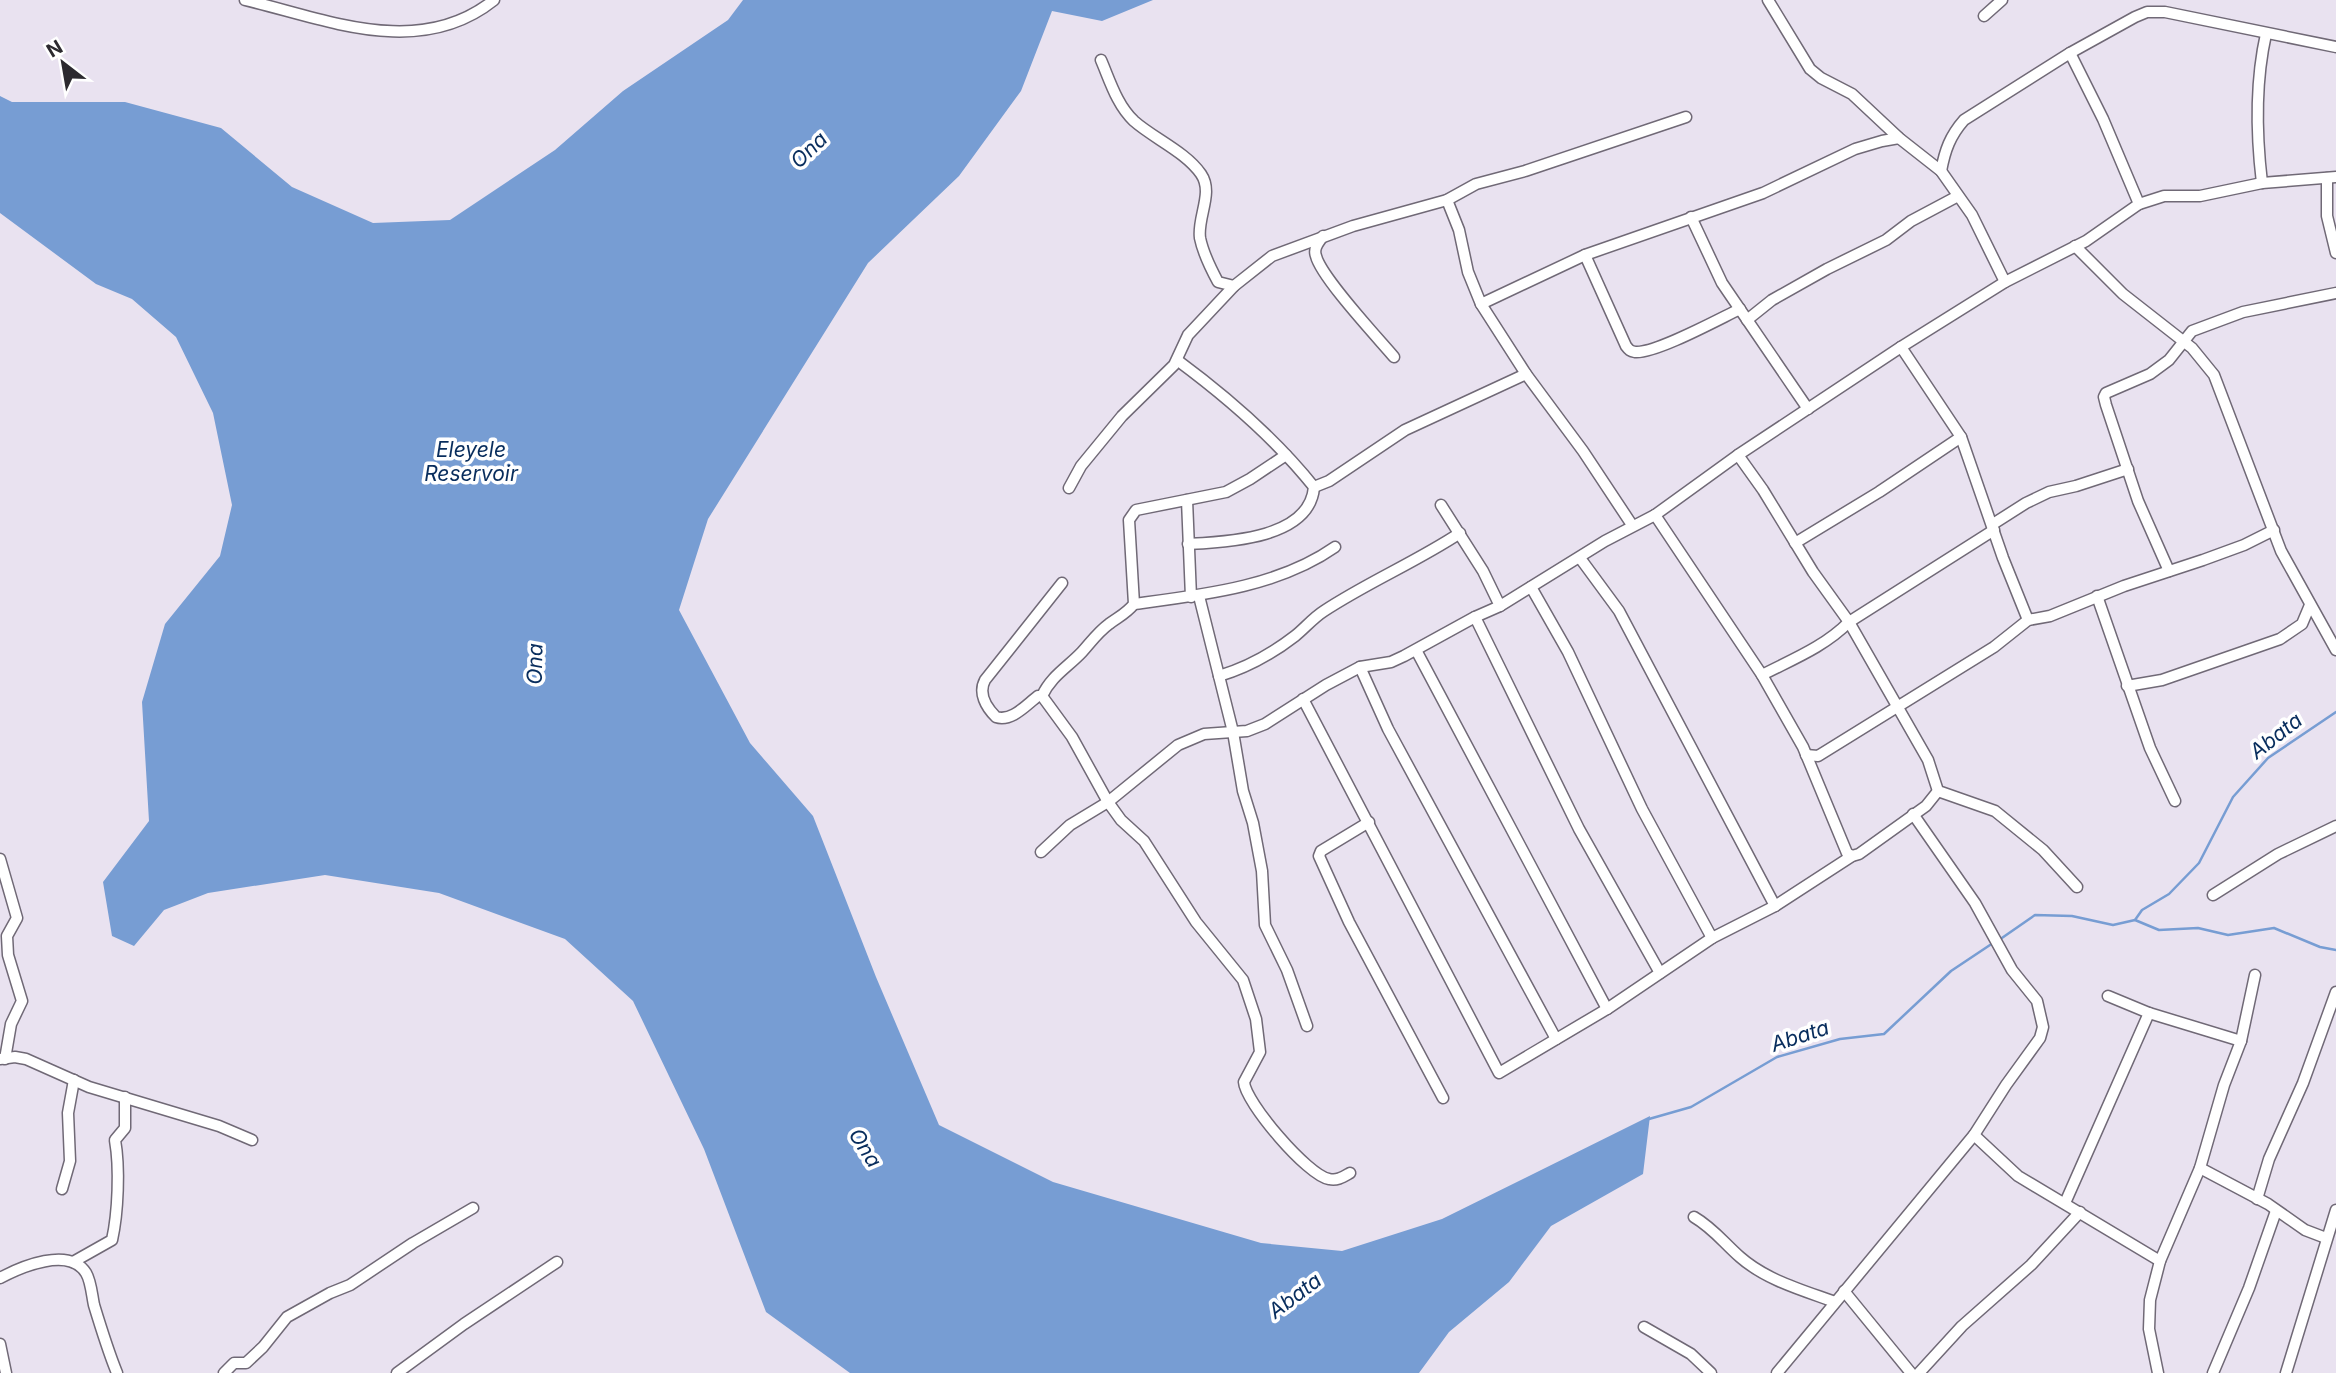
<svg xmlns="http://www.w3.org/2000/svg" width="2336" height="1373" viewBox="0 0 2336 1373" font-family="Inter,sans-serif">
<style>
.water{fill:#779dd3}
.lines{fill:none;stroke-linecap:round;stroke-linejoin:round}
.stream{stroke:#779dd3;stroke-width:2.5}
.street-casing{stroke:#706976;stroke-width:13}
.street{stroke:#fff;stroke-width:10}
.labels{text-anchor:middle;stroke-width:7;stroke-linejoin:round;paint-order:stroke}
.water-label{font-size:21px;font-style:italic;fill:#082d5d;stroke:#fff}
</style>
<rect width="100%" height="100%" fill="#e9e2f0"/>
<!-- water -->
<polygon class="water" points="743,0 1153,0 1102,21 1052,11 1021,91 959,176 868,263 708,519 679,610 750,743 813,816 876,977 939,1125 1053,1182 1261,1243 1342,1251 1442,1219 1650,1116 1643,1174 1551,1226 1509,1282 1449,1332 1419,1373 850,1373 766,1312 704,1149 633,1001 565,939 439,893 325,875 208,893 164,910 134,946 112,936 103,882 149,821 142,702 165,624 220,556 232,505 213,413 176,337 132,299 96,284 0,213 0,96 12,102 125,102 221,128 292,187 373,223 450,220 555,150 623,91 728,20"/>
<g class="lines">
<!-- stream -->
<g class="stream">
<polyline points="2135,920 2159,930 2198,928 2228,935 2274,928 2320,947 2336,950"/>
<polyline points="1999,940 2035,915 2072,916 2113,925 2135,920 2142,910 2169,894 2199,863 2233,797 2268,758 2336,712"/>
<polyline points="1649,1119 1691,1107 1777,1057 1840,1039 1884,1034 1951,971 1993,943"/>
</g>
<!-- street casing -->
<g class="street-casing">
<g id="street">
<path d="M245,0c81,19 174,60 249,0"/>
<polyline points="1768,0 1810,69 1821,78 1852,94 1899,138 1941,171 1972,215 2005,282"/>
<polyline points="1984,16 2002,0"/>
<polyline points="2070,53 2103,119 2139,204"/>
<path d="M1101,60c9,21 16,45 33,61 19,17 52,31 67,53 13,19 -4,43 -1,64 3,15 11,31 18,44l16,4"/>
<path d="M1941,171c4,-21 9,-35 23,-51l106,-67 65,-36 12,-5h18l171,35"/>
<polyline points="2327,178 2327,216 2336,253"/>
<path d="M2262,183c-6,-50 -7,-100 4,-149"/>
<polyline points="1447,200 1459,230 1468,272 1481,304 1526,374 1583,451 1632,525"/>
<polyline points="1691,217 1722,283 1808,409"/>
<path d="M1323,236c-4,6 -10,12 -7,20 5,21 61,81 78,101"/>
<polyline points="2075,246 2123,294 2192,348 2214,375 2281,551 2336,650"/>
<path d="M1585,255l41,91c3,4 4,5 9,6 20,2 84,-33 105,-43"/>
<polyline points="1481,304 1585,255 1763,193 1855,149 1882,141 1899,138"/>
<polyline points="1747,320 1772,300 1827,269 1886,240 1911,221 1958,196"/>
<polyline points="1901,347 1961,437 2003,558 2028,620"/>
<path d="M1177,360c50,37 98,78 137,127 -4,52 -88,55 -126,57"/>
<polyline points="1738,455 1763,490 1813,572 1849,622 1928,760 1938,791 1995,811 2043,850 2077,887"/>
<polyline points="1314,487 1329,481 1405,430 1526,374"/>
<polyline points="1069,488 1081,466 1122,416 1174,365 1188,335 1234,286 1272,256 1353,226 1447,200 1476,184 1525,171 1686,117"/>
<polyline points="1187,500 1191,597"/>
<polyline points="1441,505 1483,571 1500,606"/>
<polyline points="1655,515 1762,675 1803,747 1847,853 1852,856"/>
<polyline points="1993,524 2026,503 2049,492 2076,486 2128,469"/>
<polyline points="1795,543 1879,492 1961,437"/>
<polyline points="1580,558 1619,611 1775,906"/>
<polyline points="2169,571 2138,501 2106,405 2104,397 2106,393 2150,374 2169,360 2192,331 2243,312 2336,293"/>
<path d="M1062,583l-77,97c-7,13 1,27 11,37 16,5 30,-12 42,-21h4c9,-20 26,-29 40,-44 9,-10 16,-20 27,-28 9,-7 17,-10 25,-20l-5,-84 7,-10 90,-18 24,-13 36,-24"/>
<polyline points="1531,587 1568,652 1642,809 1712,938"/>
<polyline points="1199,596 1233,732 1243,791 1253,823 1262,871 1265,925 1287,970 1307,1026"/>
<polyline points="2097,596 2150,748 2175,801"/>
<path d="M1134,604c68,-9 144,-17 201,-57"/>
<polyline points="1475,617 1579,829 1660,973"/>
<polyline points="1416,650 1607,1009"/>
<polyline points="1360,667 1388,729 1556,1039"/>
<path d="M1762,675c31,-16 62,-28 87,-53l145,-92"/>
<path d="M1219,676c27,-8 54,-23 76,-40 10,-8 18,-18 29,-25 44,-29 92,-49 136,-78"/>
<polyline points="2127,686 2162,680 2280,639 2302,624 2310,605"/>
<path d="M1042,696l30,41 36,65 13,18 23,21 52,81 47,58 13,39 4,33 -16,30c1,20 64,94 85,97 8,2 14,-2 21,-6"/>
<polyline points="1303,699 1499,1073 1607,1009 1712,938 1775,906 1852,856 1859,854 1926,806 1938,791"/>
<polyline points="1806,755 1818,756 1994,647 2028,620 2050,616 2124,586 2203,560 2244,545 2274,530"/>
<polyline points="1369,822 1321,851 1319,856 1349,922 1443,1098"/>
<polyline points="1041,852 1070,825 1108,802 1178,745 1204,734 1247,731 1265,724 1326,685 1360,667 1391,662 1404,656 1475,617 1500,606 1605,541 1655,515 1738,455 1901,347 2005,282 2086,241 2139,204 2164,196 2200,196 2262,183 2336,177"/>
<polyline points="0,859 17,918 7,936 8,955 22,1001 11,1024 5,1059"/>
<polyline points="2213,895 2278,854 2336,826"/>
<polyline points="2108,996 2149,1013 2241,1041"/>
<polyline points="0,1059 15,1057 26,1059 89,1087 219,1126 252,1140"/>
<polyline points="1974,1135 2018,1176 2160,1261"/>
<polyline points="2200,1168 2268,1204 2305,1230 2326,1238"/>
<polyline points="62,1189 70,1161 68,1113 74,1080"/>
<polyline points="2257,1199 2269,1159 2303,1083 2336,992"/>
<polyline points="2065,1203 2149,1013"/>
<path d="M1694,1217c19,11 30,26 46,40 26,23 62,33 95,45"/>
<path d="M73,1262l39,-22c6,-27 8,-72 3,-100l10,-12v-31"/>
<path d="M0,1278c21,-11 69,-32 86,-5 5,8 6,23 8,32 7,23 14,46 23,68"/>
<polyline points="1844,1291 1911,1373"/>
<polyline points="1644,1327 1691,1354 1711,1373"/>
<polyline points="0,1344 6,1373"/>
<polyline points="224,1373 234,1363 246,1363 263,1347 287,1317 330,1293 350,1285 413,1243 473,1208"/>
<polyline points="397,1373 464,1324 557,1262"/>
<polyline points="1777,1373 1974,1135 2006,1085 2040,1038 2043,1027 2037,1001 2012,970 1975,903 1913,814"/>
<polyline points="1919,1373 1962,1326 2031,1265 2080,1212"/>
<polyline points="2158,1373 2149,1329 2150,1300 2160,1261 2200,1168 2224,1085 2241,1041 2255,975"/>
<polyline points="2213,1373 2249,1288 2276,1211"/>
<polyline points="2286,1373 2336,1210"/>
</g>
</g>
<!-- street -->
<use href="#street" class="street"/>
</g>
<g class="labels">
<!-- water labels -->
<g class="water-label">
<text transform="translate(809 150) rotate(-44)" y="7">Ona</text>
<text x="471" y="457">Eleyele<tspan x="471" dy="24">Reservoir</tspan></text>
<text transform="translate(535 664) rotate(-89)" y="7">Ona</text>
<text transform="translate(2276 736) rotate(-38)" y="7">Abata</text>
<text transform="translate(1800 1036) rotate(-18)" y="7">Abata</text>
<text transform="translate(865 1148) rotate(58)" y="7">Ona</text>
<text transform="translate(1295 1296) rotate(-37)" y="7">Abata</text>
</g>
</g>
<!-- north arrow -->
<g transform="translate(63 63) rotate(329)" stroke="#ffffff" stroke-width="5" paint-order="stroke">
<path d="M0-5L12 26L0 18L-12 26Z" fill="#2c2a2f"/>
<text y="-10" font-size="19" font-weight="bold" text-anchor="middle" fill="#2c2a2f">N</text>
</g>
</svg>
